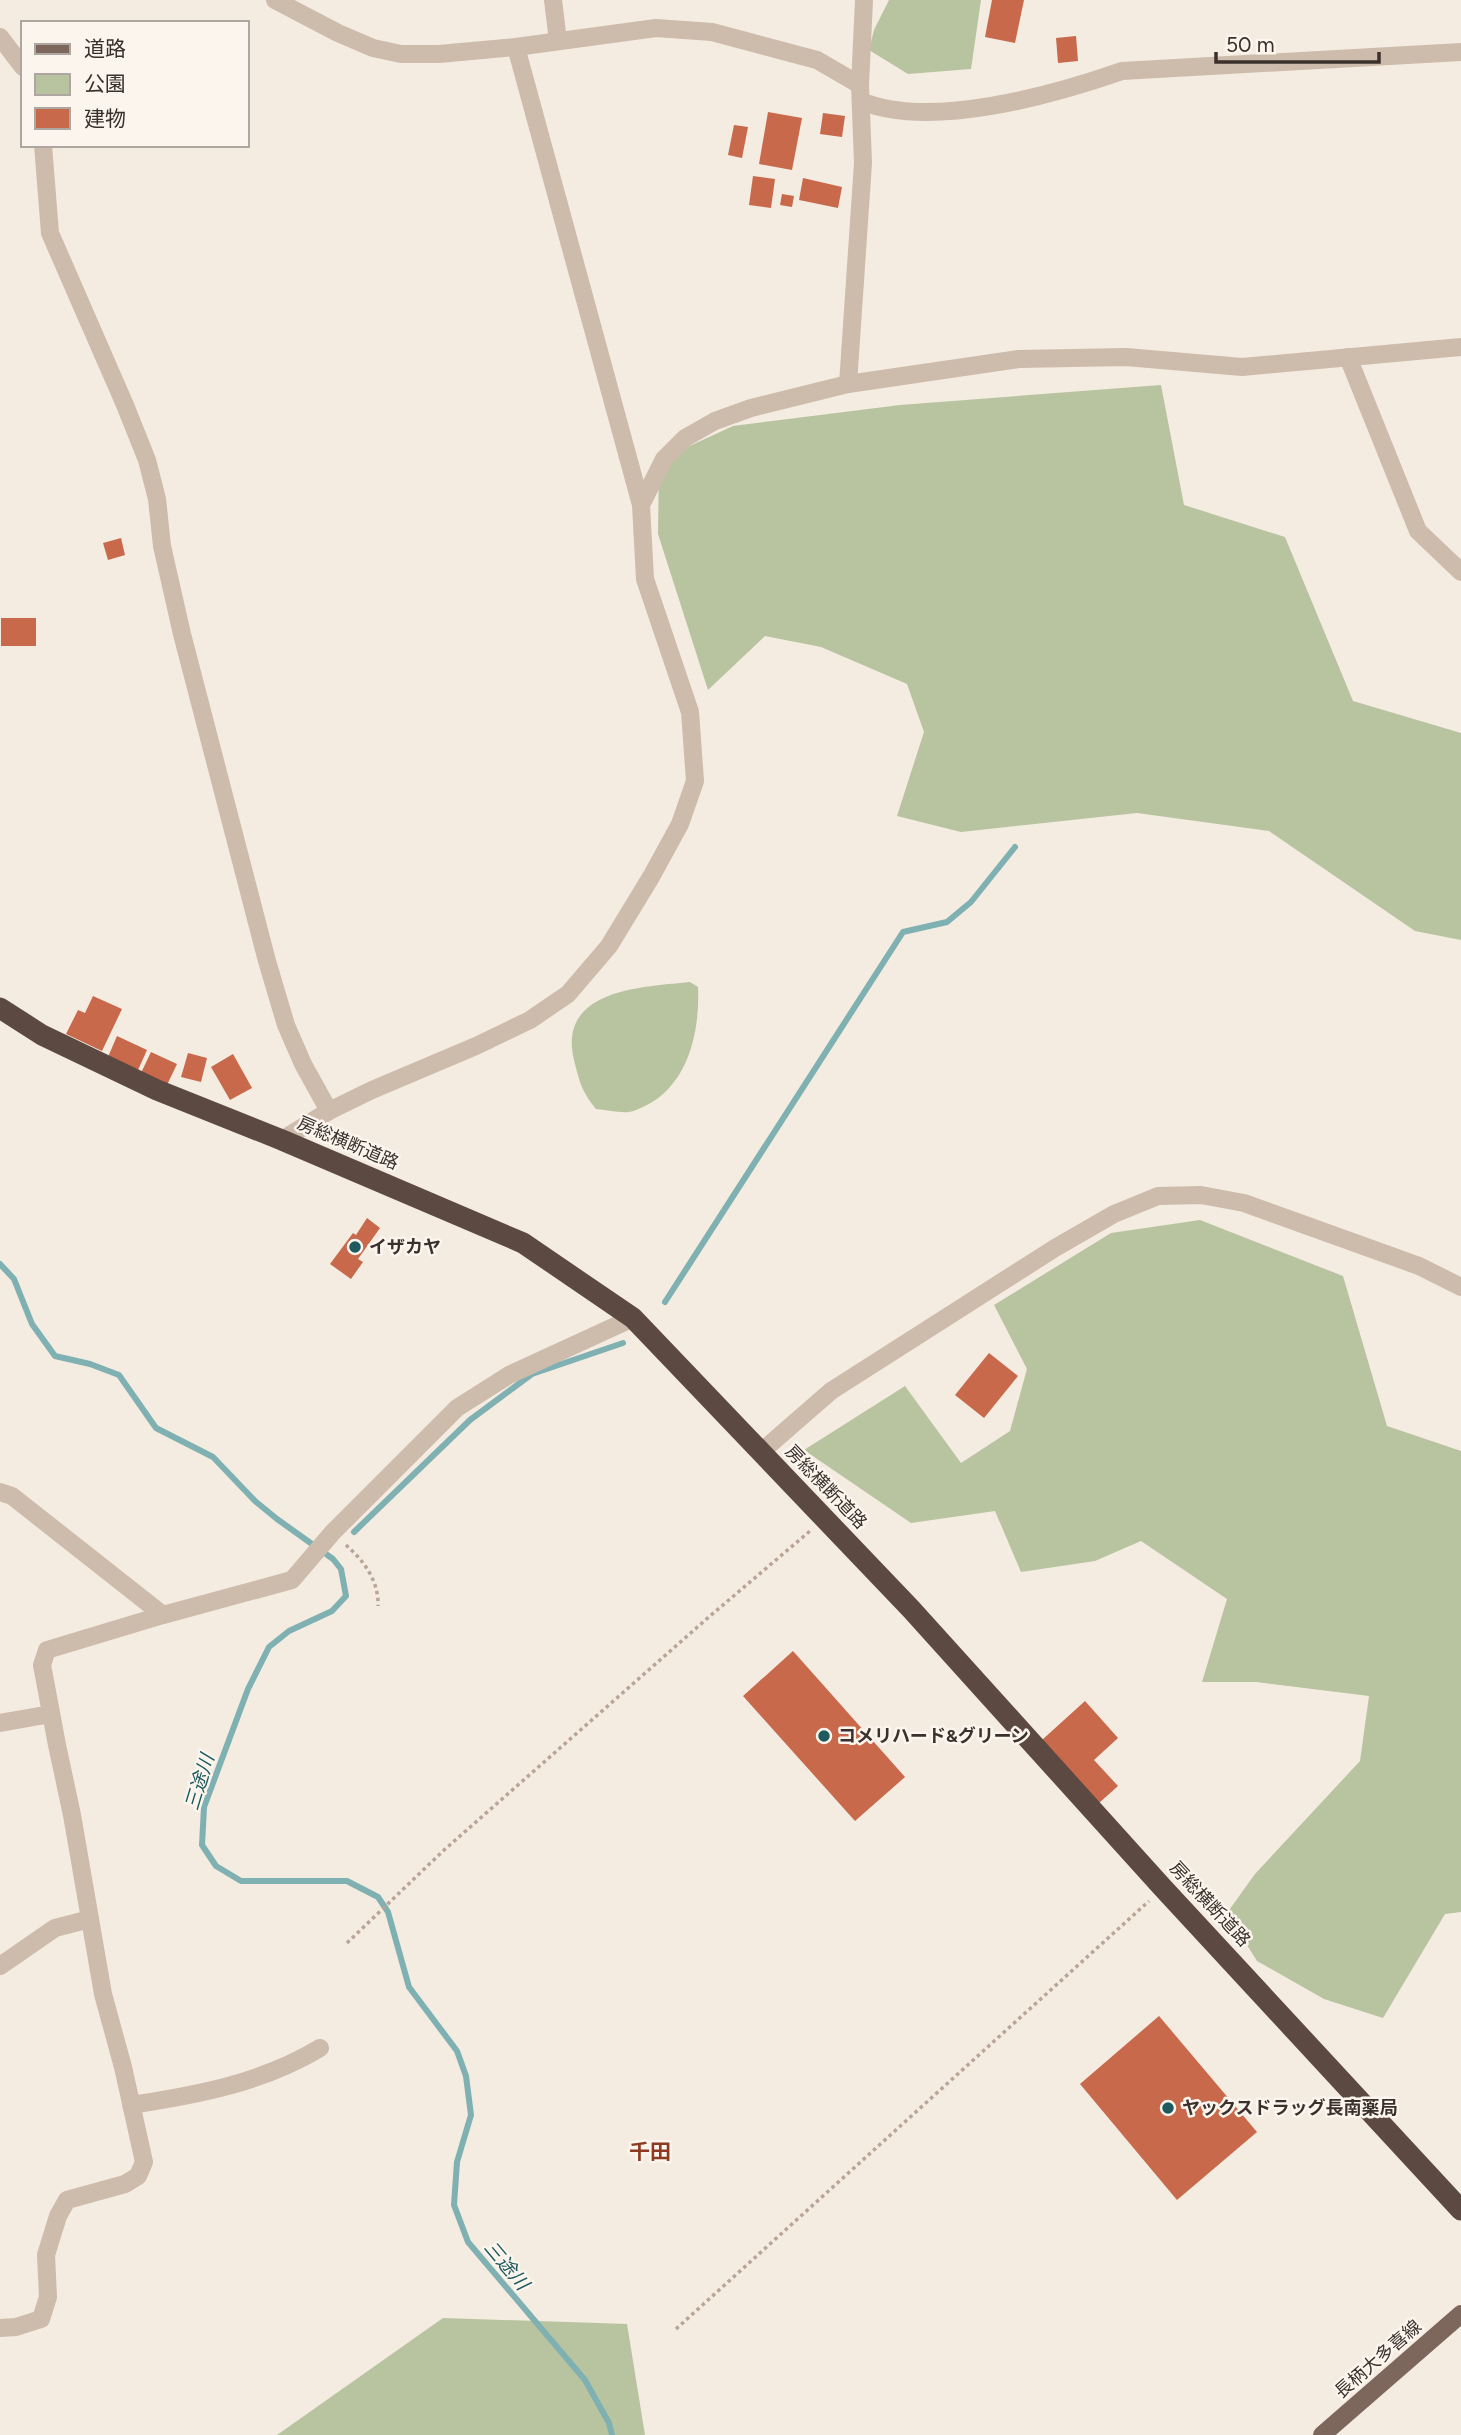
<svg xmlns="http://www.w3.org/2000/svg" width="1461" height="2435" viewBox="0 0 1461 2435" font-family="Figtree,'Noto Sans JP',sans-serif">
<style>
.green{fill:#b8c4a0}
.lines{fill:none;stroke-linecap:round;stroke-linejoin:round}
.stream{stroke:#7fb0b2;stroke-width:6}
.building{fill:#c8694b}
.path{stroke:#b9a596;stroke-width:3.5;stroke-dasharray:3.5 3.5;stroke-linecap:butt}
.minor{stroke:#cdbbac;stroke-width:18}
.major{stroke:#7d675c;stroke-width:18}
.highway{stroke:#5c4a42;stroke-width:21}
.poi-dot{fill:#1f5a5e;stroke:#fbf5ee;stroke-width:2.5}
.labels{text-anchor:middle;stroke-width:5;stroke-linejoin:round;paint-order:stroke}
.street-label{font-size:18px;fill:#3b302b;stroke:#fbf5ee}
.poi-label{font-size:18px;font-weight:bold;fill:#3b302b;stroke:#fbf5ee;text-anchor:start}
.water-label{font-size:19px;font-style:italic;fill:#1f5a5e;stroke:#fbf5ee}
.quarter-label{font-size:21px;font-weight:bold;fill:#8c3b22;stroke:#fbf5ee}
</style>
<rect width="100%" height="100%" fill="#f4ebe1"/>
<!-- green -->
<g class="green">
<polygon points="889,0 981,0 971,69 908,74 869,50 874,30"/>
<polygon points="1161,385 1184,505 1285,537 1353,701 1461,733 1461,940 1415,931 1269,831 1137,813 961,832 897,816 924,732 907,684 821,647 765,636 708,690 658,534 659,460 733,426 900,405"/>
<path d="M690,982l8,5c2,43 -9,98 -53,119 -5,2 -10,5 -16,6 -10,1 -22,-2 -33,-3 -15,-19 -16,-26 -22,-49 -17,-71 68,-73 116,-78z"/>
<polygon points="1200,1220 1343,1276 1387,1426 1461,1451 1461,1912 1445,1914 1383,2018 1324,1999 1257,1961 1227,1913 1255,1874 1360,1761 1369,1696 1256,1682 1202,1682 1227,1599 1141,1541 1095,1561 1021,1572 995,1511 911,1523 804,1450 905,1386 961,1463 1010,1431 1027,1369 994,1305 1111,1233"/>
<polygon points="443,2318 627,2324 645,2435 277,2435"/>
</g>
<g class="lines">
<!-- stream -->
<g class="stream">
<polyline points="0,1264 14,1279 32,1324 55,1356 90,1364 119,1375 156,1428 213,1457 255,1501 277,1519 333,1559 341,1569 346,1596 332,1611 289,1631 269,1647 248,1689 204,1807 202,1845 216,1866 241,1881 347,1881 378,1897 388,1912 409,1987 457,2051 466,2076 471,2115 457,2162 454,2205 468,2242 585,2380 609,2423 612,2435"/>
<polyline points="665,1302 903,932 947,922 971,902 1015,847"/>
<polyline points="354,1532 470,1420 532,1374 623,1343"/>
</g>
</g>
<!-- building -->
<g class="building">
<polygon points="992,0 1024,0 1015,43 985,37"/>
<polygon points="1076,36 1078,61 1058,63 1056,38"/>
<polygon points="768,112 802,118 792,170 759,164"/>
<polygon points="823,113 845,116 842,137 820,134"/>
<polygon points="734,125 748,127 742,158 728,155"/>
<polygon points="753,176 775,179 771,208 749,205"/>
<polygon points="803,178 842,187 838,208 799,200"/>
<polygon points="782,194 794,196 792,207 780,205"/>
<polygon points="121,538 125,555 108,560 103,543"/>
<rect x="1" y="618" width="35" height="28"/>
<polygon points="93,996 122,1009 102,1051 66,1034 78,1010 85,1013"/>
<polygon points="117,1036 147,1050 138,1070 108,1057"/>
<polygon points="151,1052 177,1064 167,1085 141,1073"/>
<polygon points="188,1053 207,1058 201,1082 181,1077"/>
<polygon points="233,1054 252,1088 230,1100 211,1067"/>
<polygon points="367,1218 380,1228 358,1259 363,1262 351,1279 330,1264 353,1233 356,1235"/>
<polygon points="989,1353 1018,1376 984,1418 955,1395"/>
<polygon points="793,1651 905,1777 855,1821 743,1696"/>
<polygon points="1085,1701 1118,1738 1094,1760 1118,1786 1099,1803 1042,1740"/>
<polygon points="1159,2016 1257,2132 1177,2200 1080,2084"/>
</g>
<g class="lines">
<!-- path -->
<g class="path">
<path d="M346,1545c18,16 33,36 32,61"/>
<polyline points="347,1943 443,1851 710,1616 810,1531"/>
<polyline points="676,2329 1149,1901"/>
</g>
<!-- minor -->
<g class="minor">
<polyline points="275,0 338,33 373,48 401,54 439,54 516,47 656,28 712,32 817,60 860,85"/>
<polyline points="553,0 558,41"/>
<polyline points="0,37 23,67"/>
<polyline points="516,47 641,505"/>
<path d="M861,101c69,29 192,-6 261,-30l339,-19"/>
<polyline points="43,145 50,233 125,405 147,460 157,499 162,546 182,634 267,961 286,1025 303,1064 329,1111"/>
<polyline points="1348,357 1418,531 1461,572"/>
<polyline points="848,384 863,163 860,85 864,0"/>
<polyline points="282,1140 329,1111 372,1090 476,1046 530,1020 568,994 609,946 651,877 680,824 695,781 690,712 645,579 641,505 664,459 685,438 715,421 751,408 848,384 1019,359 1126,357 1242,367 1461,347"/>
<polyline points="761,1452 831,1391 1055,1248 1114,1214 1158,1196 1201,1195 1244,1203 1419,1266 1461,1287"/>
<polyline points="0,1492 12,1496 163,1615"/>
<polyline points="0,1723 51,1714"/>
<polyline points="0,1966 55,1928 90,1919"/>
<path d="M131,2105c66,-10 131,-22 189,-57"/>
<polyline points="0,2328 16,2327 41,2319 48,2297 46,2255 58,2216 67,2200 125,2184 138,2176 144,2162 123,2067 103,1994 72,1815 57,1745 42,1665 47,1650 163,1615 292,1580 333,1532 457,1408 509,1375 633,1318"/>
</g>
<!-- major -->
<polyline class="major" points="1322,2435 1461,2314"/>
<!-- highway -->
<polyline class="highway" points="0,1008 42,1035 157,1090 282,1140 523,1243 633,1318 911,1609 1163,1888 1461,2210"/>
</g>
<!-- markers -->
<g class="poi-dot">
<circle cx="355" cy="1247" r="7"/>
<circle cx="824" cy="1736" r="7"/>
<circle cx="1168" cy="2108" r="7"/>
</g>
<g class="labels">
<!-- street labels -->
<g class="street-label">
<text transform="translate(348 1143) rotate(23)" y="6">房総横断道路</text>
<text transform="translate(826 1487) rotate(46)" y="6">房総横断道路</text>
<text transform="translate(1210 1904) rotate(47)" y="6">房総横断道路</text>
<text transform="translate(1378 2359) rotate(-41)" y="6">長柄大多喜線</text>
</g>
<!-- poi labels -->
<g class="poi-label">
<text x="369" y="1253">イザカヤ</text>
<text x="838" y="1742">コメリハード&amp;グリーン</text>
<text x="1182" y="2114">ヤックスドラッグ長南薬局</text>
</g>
<!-- water labels -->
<g class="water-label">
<text transform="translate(199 1782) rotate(-73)" y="7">三途川</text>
<text transform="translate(507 2265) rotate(50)" y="7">三途川</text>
</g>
<!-- quarter labels -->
<g class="quarter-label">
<text x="650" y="2159">千田</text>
</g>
</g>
<!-- legend -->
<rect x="21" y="21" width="228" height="126" fill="#fbf5ee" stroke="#aea6a0" stroke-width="2"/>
<rect x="35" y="44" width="35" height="10" fill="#7d675c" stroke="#aea6a0" stroke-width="2"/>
<text x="84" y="56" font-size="21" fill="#3b302b">道路</text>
<rect x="35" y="74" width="35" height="21" fill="#b8c4a0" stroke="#aea6a0" stroke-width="2"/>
<text x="84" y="91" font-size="21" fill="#3b302b">公園</text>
<rect x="35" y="108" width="35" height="21" fill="#c8694b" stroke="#aea6a0" stroke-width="2"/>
<text x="84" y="126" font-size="21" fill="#3b302b">建物</text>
<!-- scale -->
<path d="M1216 52v10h163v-10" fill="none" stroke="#3b302b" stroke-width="3.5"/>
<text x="1226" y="52" font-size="21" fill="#3b302b" stroke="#fbf5ee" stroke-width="5" paint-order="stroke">50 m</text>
</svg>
